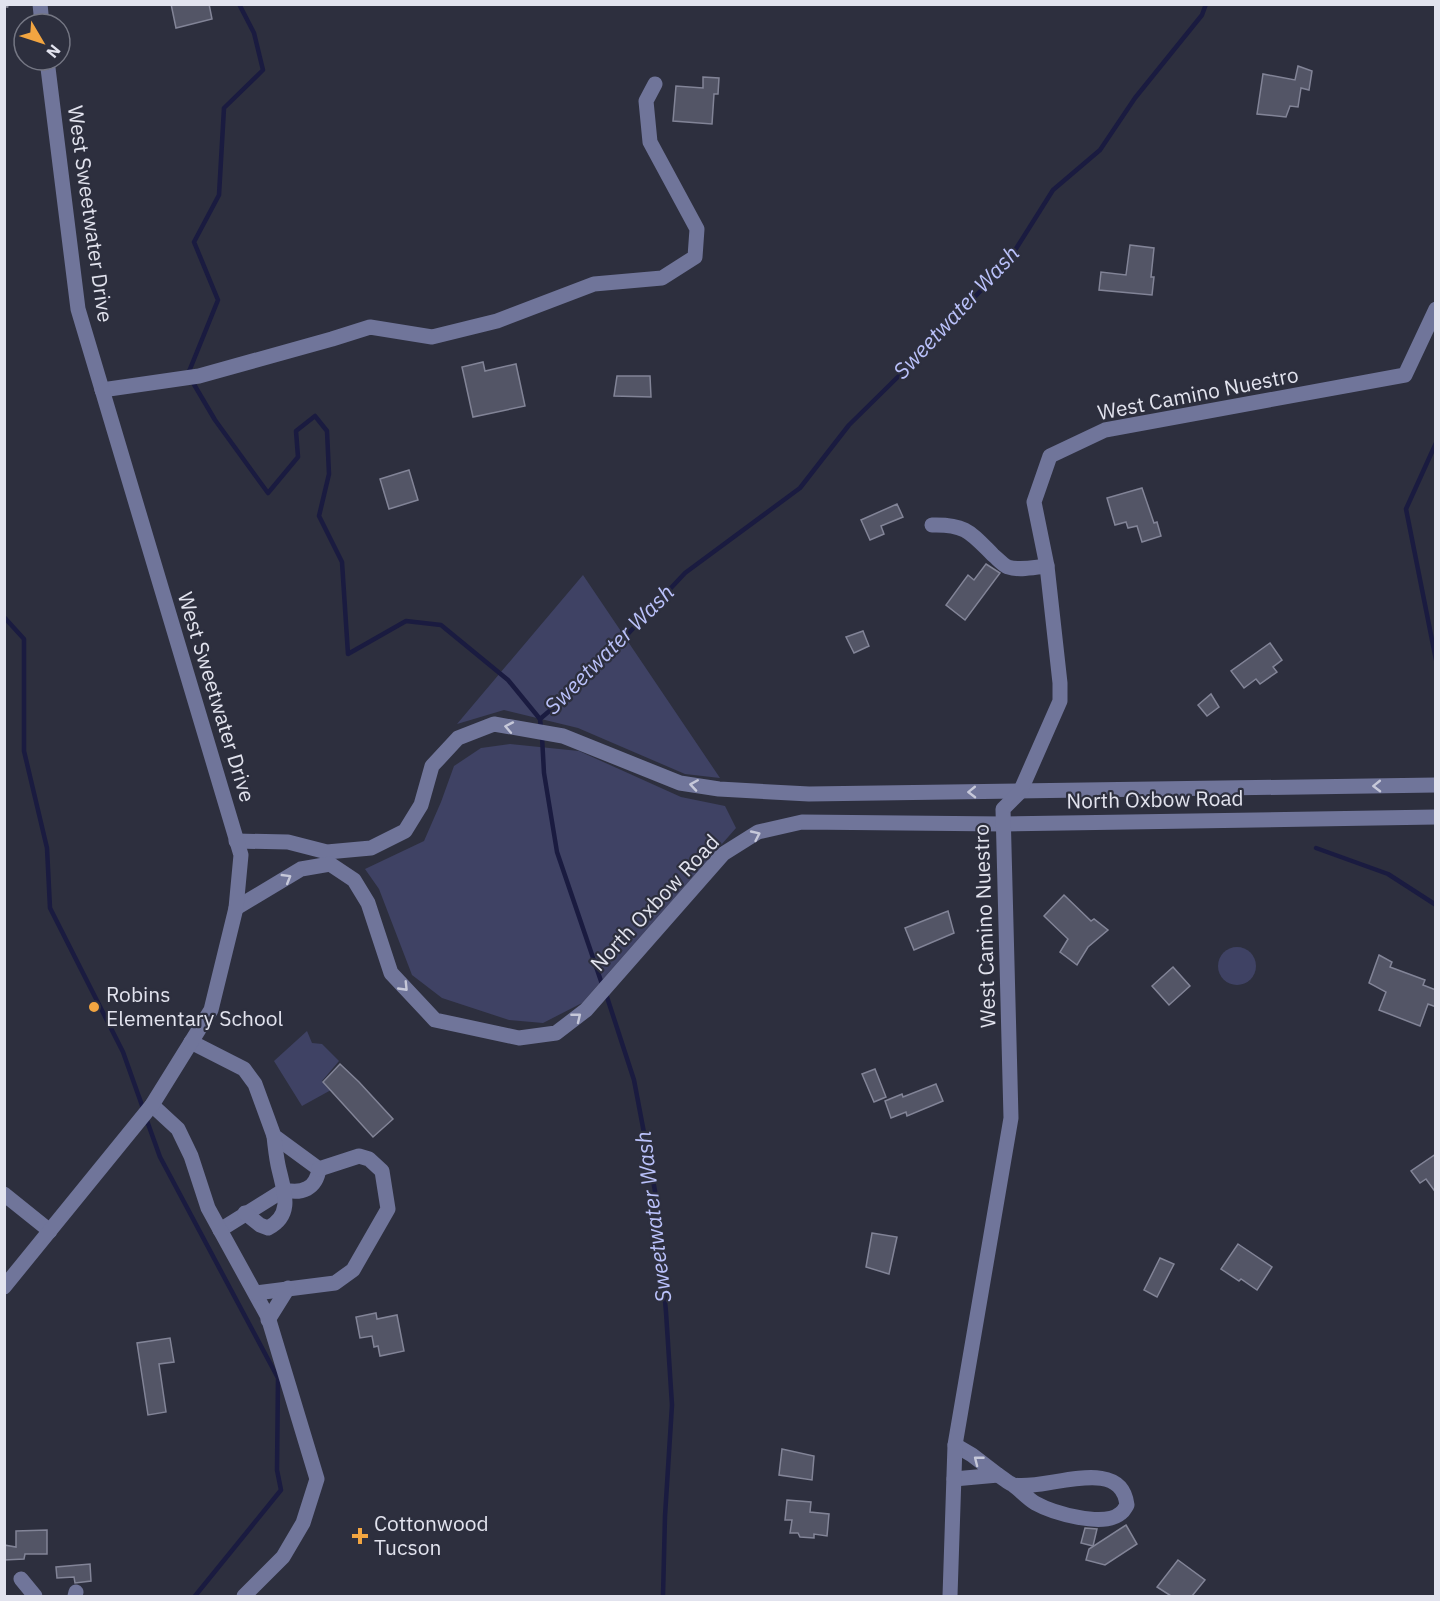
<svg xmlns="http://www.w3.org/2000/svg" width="1440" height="1601" viewBox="0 0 1440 1601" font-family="'IBM Plex Sans',sans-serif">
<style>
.green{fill:#3f4264}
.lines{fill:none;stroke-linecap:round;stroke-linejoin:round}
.stream{stroke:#1a1b40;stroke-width:4.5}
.building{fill:#535566;stroke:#828497;stroke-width:1.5}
.path{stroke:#8b8c99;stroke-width:3;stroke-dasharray:4.5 4.5;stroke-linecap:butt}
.minor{stroke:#70759a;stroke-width:15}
.oneway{stroke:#c6c8d9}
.poi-dot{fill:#f2a541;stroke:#2d2f3e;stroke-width:2}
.labels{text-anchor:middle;stroke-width:4.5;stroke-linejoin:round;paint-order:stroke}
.street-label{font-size:21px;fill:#e2e3ee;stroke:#2d2f3e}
.poi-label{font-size:21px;fill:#e2e3ee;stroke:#2d2f3e;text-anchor:start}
.water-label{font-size:22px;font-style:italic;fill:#bac1fa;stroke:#2d2f3e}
</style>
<rect width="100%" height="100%" fill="#2d2f3e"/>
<!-- green -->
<g class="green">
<polygon points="583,575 720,778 685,774 578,728 504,710 457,724"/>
<polygon points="510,744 579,751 681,797 725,806 736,828 582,1003 543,1023 509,1020 442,998 412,975 379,889 365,869 424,841 441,802 454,766 481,748"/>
<circle cx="1237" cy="966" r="19"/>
<polygon points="307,1031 312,1043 322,1044 339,1061 322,1081 331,1090 302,1106 274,1061"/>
</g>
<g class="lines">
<!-- stream -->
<g class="stream">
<polyline points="188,374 218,300 194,242 219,195 224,108 263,70 254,33 239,4"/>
<polyline points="192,381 215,420 268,493 298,457 296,431 315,416 327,431 329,474 319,516 342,562 348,654 406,621 441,625 508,680 540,719"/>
<polyline points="1436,443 1406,509 1436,660"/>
<polyline points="4,617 24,639 24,751 47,848 50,908 123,1052 144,1111"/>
<polyline points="541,728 540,719 581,684 685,573 800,488 849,425 911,364 1007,263 1053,190 1100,150 1135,98 1202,15 1206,4"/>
<polyline points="542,737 544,773 557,852 603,987"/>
<polyline points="1316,848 1388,874 1436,905"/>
<polyline points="606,994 634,1080 655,1191 666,1312 672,1405 665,1516 663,1596"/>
<polyline points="146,1118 160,1157 278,1378 277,1470 281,1490 195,1596"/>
</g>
</g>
<!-- building -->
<g class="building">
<polygon points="171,4 209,4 212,19 176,28"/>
<polygon points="1298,66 1312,71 1309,90 1301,88 1298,107 1290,106 1286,117 1257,114 1263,74 1295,80"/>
<polygon points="703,77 719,78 718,94 714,94 712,124 673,121 676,86 703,88"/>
<polygon points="1130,245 1154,248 1151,277 1154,277 1152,295 1099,290 1101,272 1126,275"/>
<polygon points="483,362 485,371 516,364 525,406 473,417 462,367"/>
<polygon points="617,376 650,376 651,397 614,396"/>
<polygon points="409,470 418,500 389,509 380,479"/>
<polygon points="1142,488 1154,523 1157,522 1161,536 1142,542 1137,526 1128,528 1126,522 1115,525 1107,498"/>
<polygon points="897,504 903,517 881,526 884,534 870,540 861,520"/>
<polygon points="986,564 1000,573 965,620 946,605 968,575 974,580"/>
<polygon points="863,631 869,646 854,653 846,637"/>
<polygon points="1270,643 1282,660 1273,667 1277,672 1260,684 1256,679 1244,688 1231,671"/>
<polygon points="1211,694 1219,707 1207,716 1198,705"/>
<polygon points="1064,895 1091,921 1094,919 1108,930 1088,947 1077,965 1060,952 1068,939 1044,916"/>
<polygon points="948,911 954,933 914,950 905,928"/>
<polygon points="1379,955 1392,962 1390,967 1425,980 1423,985 1436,990 1436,1007 1428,1004 1420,1026 1379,1010 1386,992 1369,983"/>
<polygon points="1173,967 1190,986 1169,1005 1152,986"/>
<polygon points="340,1064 359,1082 393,1119 373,1137 323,1082"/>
<polygon points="875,1069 886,1097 874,1102 862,1074"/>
<polygon points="936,1084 943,1101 907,1116 906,1112 891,1118 885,1101 902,1094 903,1097"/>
<polygon points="1436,1154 1436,1193 1426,1179 1420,1183 1411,1171"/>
<polygon points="872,1233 897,1237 889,1274 866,1267"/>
<polygon points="1238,1244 1272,1267 1257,1290 1241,1279 1239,1281 1221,1269"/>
<polygon points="1160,1258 1174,1264 1157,1297 1144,1290"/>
<polygon points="376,1313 377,1319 397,1315 404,1351 380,1356 378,1346 374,1347 372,1336 360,1338 356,1317"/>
<polygon points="170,1338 174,1362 159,1364 166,1412 148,1415 137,1343"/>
<polygon points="782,1449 814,1456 812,1480 779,1475"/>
<polygon points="787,1500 811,1502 810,1512 829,1514 827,1536 814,1534 814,1538 800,1537 798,1533 790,1533 792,1520 785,1520"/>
<polygon points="1126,1525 1137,1544 1105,1565 1086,1560 1089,1549"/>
<polygon points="1085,1528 1097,1529 1093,1546 1081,1543"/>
<polygon points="47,1530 47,1554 25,1554 24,1559 4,1560 4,1545 16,1547 16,1531"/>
<polygon points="1178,1560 1205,1580 1192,1596 1171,1596 1157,1587"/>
<polygon points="90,1564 91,1581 75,1583 74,1577 57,1578 56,1567"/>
</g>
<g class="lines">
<!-- path -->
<polyline class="path" points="4,6 11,7"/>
<!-- minor -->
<g class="minor">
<polyline points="40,4 42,24"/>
<polyline points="102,390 199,376 332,339 370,327 432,337 497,321 594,284 662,278 695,257 697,229 650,142 646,101 655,84"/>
<path d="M932,525c34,-1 39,8 61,30 5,4 10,10 15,12 12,4 27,0 39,-1"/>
<polyline points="236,841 288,842 327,852 371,848 405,831 421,805 432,766 458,738 494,724 563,736 680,783 719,789 809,794 1436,785"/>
<polyline points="236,908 301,869 330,864 354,880 368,903 391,973 435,1020 519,1038 556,1033 586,1010 723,854 758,832 802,822 1004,824 1436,817"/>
<path d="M191,1042l53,27 11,15 19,52 45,33c-3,20 -17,25 -35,21l-64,40"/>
<polyline points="152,1105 178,1129 191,1156 208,1208 268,1317 317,1479 303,1523 283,1557 244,1596"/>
<polyline points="4,1194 50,1231"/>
<path d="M245,1213l15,12 8,3c27,-14 15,-39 10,-63 -2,-10 -3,-19 -4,-29"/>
<polyline points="4,1287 152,1105 211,1010 236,908 241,855 78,309 47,60"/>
<polyline points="256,1293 335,1283 353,1270 388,1209 382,1171 369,1159 359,1156 319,1169"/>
<polyline points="268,1320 288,1288"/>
<path d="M998,1475c5,3 11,9 16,10 32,6 107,-31 113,20 -2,3 -3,6 -6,8 -17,15 -68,0 -86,-10 -8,-5 -15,-13 -22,-18"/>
<polyline points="954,1479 998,1475 972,1455 955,1445"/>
<polyline points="21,1579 35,1596"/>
<polyline points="75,1596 76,1592"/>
<polyline points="950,1596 955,1445 1011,1118 1003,809 1020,792 1060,701 1060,683 1047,566 1034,502 1050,456 1105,430 1405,375 1436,309"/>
</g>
</g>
<!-- one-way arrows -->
<defs><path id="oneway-chevron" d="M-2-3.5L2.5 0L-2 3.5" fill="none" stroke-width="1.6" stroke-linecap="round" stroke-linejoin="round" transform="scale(1.5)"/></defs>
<g class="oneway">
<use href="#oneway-chevron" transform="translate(509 727) rotate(-169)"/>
<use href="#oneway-chevron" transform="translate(694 785) rotate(-171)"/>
<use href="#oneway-chevron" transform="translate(1377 786) rotate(179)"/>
<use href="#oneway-chevron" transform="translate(972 792) rotate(179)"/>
<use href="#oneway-chevron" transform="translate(756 835) rotate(-25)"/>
<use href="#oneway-chevron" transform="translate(287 878) rotate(-31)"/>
<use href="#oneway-chevron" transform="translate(404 987) rotate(46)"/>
<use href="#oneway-chevron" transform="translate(577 1017) rotate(-39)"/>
<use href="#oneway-chevron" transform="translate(978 1460) rotate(-142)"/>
</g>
<!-- markers -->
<g class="poi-dot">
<circle cx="94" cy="1007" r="6"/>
<path d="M357 1527h6v6h6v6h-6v6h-6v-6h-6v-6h6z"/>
</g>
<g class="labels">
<!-- street labels -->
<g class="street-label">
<text transform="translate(90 214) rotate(82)" y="7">West Sweetwater Drive</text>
<text transform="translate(1198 394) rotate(-11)" y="7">West Camino Nuestro</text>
<text transform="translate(216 697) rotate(73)" y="7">West Sweetwater Drive</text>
<text transform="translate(1155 800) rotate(-1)" y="7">North Oxbow Road</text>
<text transform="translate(655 903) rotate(-47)" y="7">North Oxbow Road</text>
<text transform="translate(985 926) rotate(-92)" y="7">West Camino Nuestro</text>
</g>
<!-- poi labels -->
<g class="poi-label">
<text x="106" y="1002">Robins<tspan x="106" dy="24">Elementary School</tspan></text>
<text x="374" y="1531">Cottonwood<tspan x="374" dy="24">Tucson</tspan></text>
</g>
<!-- water labels -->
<g class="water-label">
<text transform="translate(956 312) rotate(-47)" y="8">Sweetwater Wash</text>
<text transform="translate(609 649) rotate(-45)" y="8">Sweetwater Wash</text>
<text transform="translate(653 1217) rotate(-97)" y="8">Sweetwater Wash</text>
</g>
</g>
<!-- border -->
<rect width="1440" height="1601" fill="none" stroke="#e2e3ee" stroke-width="12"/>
<!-- north arrow -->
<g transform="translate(42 42) rotate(129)"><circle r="28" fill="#2d2f3e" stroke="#757784" stroke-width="1.5"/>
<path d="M0-4.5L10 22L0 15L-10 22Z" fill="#f2a541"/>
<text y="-9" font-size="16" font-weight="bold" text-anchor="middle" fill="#e2e3ee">N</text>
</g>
</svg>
